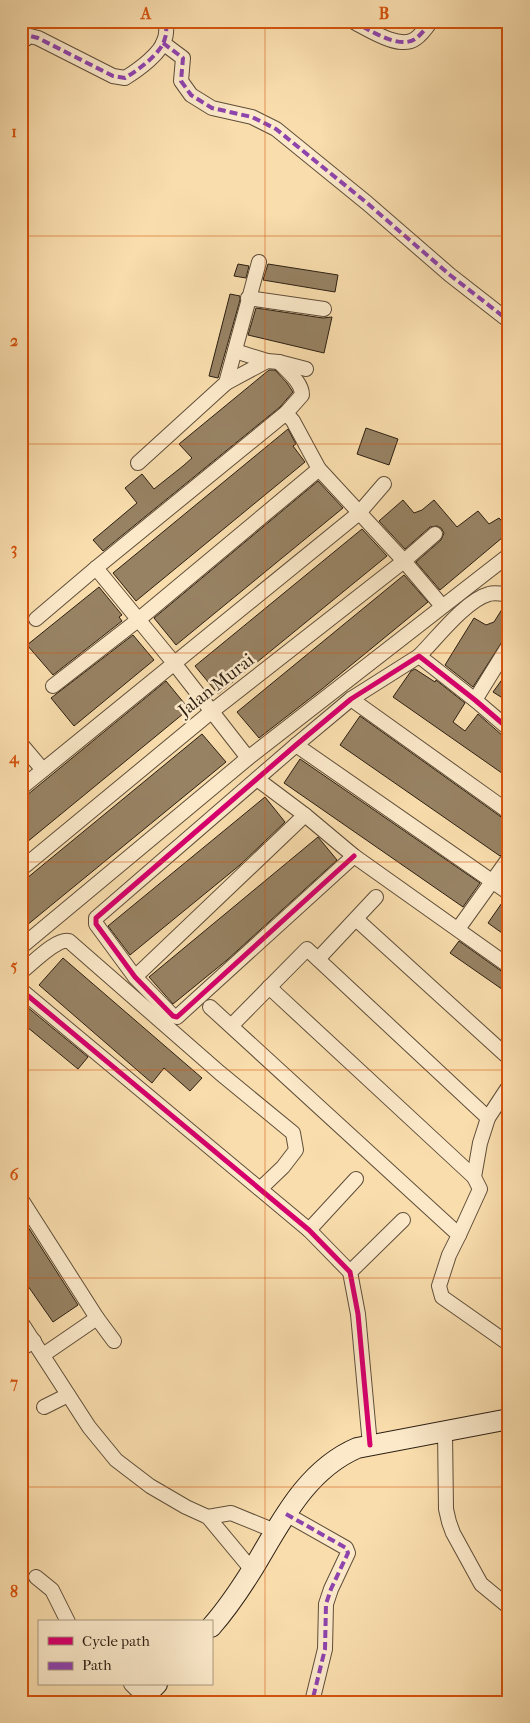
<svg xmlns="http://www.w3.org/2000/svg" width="530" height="1723" font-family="'IM FELL French Canon',serif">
	<rect width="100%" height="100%" fill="#f9ddad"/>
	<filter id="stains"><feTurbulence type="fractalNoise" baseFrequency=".004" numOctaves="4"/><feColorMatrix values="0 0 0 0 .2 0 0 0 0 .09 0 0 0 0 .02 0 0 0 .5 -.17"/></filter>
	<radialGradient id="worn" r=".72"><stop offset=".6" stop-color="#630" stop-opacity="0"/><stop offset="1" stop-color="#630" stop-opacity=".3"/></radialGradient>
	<g fill="#978263" stroke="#2c1f12">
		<polygon points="238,264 249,266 246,278 234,276"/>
		<polygon points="268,264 338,275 335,292 263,280"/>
		<polygon points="230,294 240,296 240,300 218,378 209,376"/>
		<polygon points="256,308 323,318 332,317 324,353 248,335"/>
		<polygon points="269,370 275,370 287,383 293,392 280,407 103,551 93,540 137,503 125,488 142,474 154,489 183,466 192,458 179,444"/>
		<polygon points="366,428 398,439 389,465 357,454"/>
		<polygon points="288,429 296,444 293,446 305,462 136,601 113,573"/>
		<polygon points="318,481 343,508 176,645 154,618"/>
		<polygon points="403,500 414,513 422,510 434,500 457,527 478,511 489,524 499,518 509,529 509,532 440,590 416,562 441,540 444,533 441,528 437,526 430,527 405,549 379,521"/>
		<polygon points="362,529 387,556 218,694 195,666"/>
		<polygon points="404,575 428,602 322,689 259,738 237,712"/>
		<polygon points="99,587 122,615 119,617 122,621 53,675 27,645"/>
		<polygon points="506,603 509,604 509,631 473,687 445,665 474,618 486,625 494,622"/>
		<polygon points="133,635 154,660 74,726 51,698"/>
		<polygon points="415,669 435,682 436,680 465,703 453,722 465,731 478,714 503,736 509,738 509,778 393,697 411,671"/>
		<polygon points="509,670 509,702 493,692"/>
		<polygon points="166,681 189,709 21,847 21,800"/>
		<polygon points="360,716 504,819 509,821 509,846 506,850 500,856 340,745"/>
		<polygon points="202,734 226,762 21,930 21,883"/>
		<polygon points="300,759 480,883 463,907 284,783"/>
		<polygon points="265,797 285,822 240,865 130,955 108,926"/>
		<polygon points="318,837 337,860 227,960 173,1004 149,977"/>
		<polygon points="504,900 509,902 509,938 488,923"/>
		<polygon points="459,941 504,973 509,975 509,994 450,953"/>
		<polygon points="63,958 202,1078 190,1091 164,1068 152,1083 39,985"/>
		<polygon points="21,1002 88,1057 78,1069 21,1022"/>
		<polygon points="21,1216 78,1305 53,1322 21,1276"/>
	</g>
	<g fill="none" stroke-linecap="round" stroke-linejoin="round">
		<defs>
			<g id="street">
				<path d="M352 21C368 29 399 50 415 39 421 35 427 27 431 21"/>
				<path d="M21 42 30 36 38 38 113 76 125 78C138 70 162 53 165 38 167 33 166 26 166 21"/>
				<polyline points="163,43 183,58 181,81 191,95 212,108 252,117 276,129 367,203 450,275 509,321"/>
				<polyline points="248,298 324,309"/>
				<polyline points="235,351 267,361 279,362 306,369"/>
				<polyline points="226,383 267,361"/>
				<polyline points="286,413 293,421 319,469 404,561 442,606"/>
				<polyline points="138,463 226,383 259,262"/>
				<polyline points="96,568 174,663 248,758"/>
				<path d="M36 619 96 568 286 413 302 395C302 382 287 371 279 362"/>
				<path d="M419 656C436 639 466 600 489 594 495 592 503 594 509 595"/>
				<polyline points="53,686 138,620 319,469"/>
				<polyline points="351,699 509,812"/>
				<polyline points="475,700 509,645"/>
				<polyline points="21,744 43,770"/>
				<polyline points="296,745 509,893"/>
				<polyline points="257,779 305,815 354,856 509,966"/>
				<polyline points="21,788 359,513 384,484"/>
				<polyline points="354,856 177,1017 173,1016 135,977 96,924 96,918 296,745 351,699 419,656 475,700 509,729"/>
				<polyline points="21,869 211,712 404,561 435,534"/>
				<polyline points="356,919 509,1058"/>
				<polyline points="458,929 509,858"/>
				<polyline points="21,947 248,758 509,555"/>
				<polyline points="318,959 376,897"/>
				<path d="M21 972C32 964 56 938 69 941L220 1073 293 1133 296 1150 283 1167 260 1189"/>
				<polyline points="135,977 305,815"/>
				<polyline points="269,987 474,1177"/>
				<polyline points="21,990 309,1230 350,1272 358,1314 370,1445"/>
				<polyline points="210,1007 459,1235 449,1255 439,1286 442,1297 509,1344"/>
				<polyline points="232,1025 307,949 488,1118"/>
				<polyline points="21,1199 97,1318 114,1341"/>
				<polyline points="309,1230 356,1179"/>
				<polyline points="459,1235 480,1189 474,1177 480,1143 488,1118 509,1086"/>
				<polyline points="350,1272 403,1220"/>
				<polyline points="21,1322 89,1427 116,1460 150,1486 186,1507 208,1517 252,1570"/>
				<polyline points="21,1349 34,1341"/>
				<polyline points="43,1355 97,1318"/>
				<polyline points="44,1407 68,1395"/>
				<polyline points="445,1432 446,1509 449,1522 453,1533 481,1584 509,1607"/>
				<polyline points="286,1514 346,1548 348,1553 331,1589 326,1604 325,1649 312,1702"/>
				<polyline points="208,1517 231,1513 275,1531"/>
				<polyline points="36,1577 52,1590 68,1622"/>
				<polyline points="131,1684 144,1697"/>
			</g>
			<g id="secondary">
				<path d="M211 1627C227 1609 241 1588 254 1567 281 1522 306 1470 357 1448L509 1419"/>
				<polyline points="139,1702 157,1684"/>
			</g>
		</defs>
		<use href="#street" stroke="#5f4e39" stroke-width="16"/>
		<use href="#secondary" stroke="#2c1f12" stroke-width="22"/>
		<use href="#street" stroke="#fbe9ca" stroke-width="14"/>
		<use href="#secondary" stroke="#fbe9ca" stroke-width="20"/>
		<g stroke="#8e44ad" stroke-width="4" stroke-dasharray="8 4" stroke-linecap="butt">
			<path d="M352 21C368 29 399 50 415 39 421 35 427 27 431 21"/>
			<path d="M21 42 30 36 38 38 113 76 125 78C138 70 162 53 165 38 167 33 166 26 166 21"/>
			<polyline points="163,43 183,58 181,81 191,95 212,108 252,117 276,129 367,203 450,275 509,321"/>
			<polyline points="286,1514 346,1548 348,1553 331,1589 326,1604 325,1649 312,1702"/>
		</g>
		<defs>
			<g id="cycleway">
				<polyline points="354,856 177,1017 173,1016 135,977 96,924 96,918 296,745 351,699 419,656 475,700 509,729"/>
				<polyline points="21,990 309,1230 350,1272 358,1314 370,1445"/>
			</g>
		</defs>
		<use href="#cycleway" stroke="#fbe9ca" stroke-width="8"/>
		<use href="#cycleway" stroke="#d6006c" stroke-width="5"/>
	</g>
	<path fill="none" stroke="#d5530d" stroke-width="1" stroke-opacity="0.55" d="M265 21V1702M21 236H509M21 444H509M21 653H509M21 862H509M21 1070H509M21 1278H509M21 1487H509"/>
	<g text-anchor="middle" stroke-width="5" stroke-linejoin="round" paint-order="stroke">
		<g font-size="18" fill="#2c1f12" stroke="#fbe9ca">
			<text transform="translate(216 685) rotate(-38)" y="6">Jalan Murai</text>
		</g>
	</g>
	<rect width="530" height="1723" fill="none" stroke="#f9ddad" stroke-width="55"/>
	<rect x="38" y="1620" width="175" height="65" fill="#fbe9ca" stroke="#a89880"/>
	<rect x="48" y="1637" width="25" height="8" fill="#d6006c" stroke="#a89880"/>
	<text x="82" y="1646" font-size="15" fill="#2c1f12">Cycle path</text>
	<rect x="48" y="1662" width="25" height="8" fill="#8e44ad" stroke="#a89880"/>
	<text x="82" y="1670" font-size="15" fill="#2c1f12">Path</text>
	<rect x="28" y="28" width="474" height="1668" fill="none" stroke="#d5530d" stroke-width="2"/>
	<g font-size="16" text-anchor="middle" font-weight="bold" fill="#d5530d">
		<text x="146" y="19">A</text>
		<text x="384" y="19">B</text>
		<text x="14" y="137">1</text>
		<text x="14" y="346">2</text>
		<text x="14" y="554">3</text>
		<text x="14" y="763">4</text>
		<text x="14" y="971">5</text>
		<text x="14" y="1180">6</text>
		<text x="14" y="1388">7</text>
		<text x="14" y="1597">8</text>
	</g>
	<rect width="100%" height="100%" filter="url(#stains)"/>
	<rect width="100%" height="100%" fill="url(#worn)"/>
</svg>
